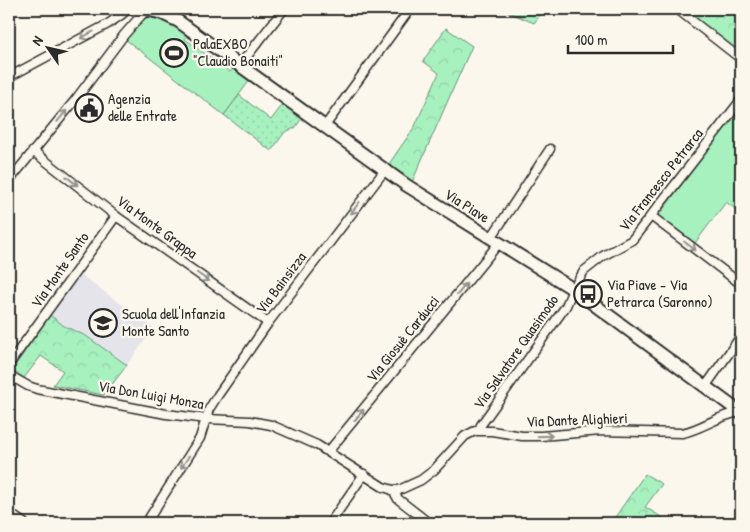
<svg xmlns="http://www.w3.org/2000/svg" width="750" height="532" font-family="'Patrick Hand',sans-serif">
	<defs>
		<pattern id="grass-dots" width="8" height="8" patternUnits="userSpaceOnUse" patternTransform="scale(1.25)"><rect width="8" height="8" fill="#a7f1bf"/><path d="M2 2h.1M6 6h.1" fill="none" stroke="#90cfa4" stroke-width="1.8" stroke-linecap="round"/></pattern>
		<pattern id="park-crowns" width="20" height="18" patternUnits="userSpaceOnUse" patternTransform="scale(1.25)"><rect width="20" height="18" fill="#a7f1bf"/><path d="M2 6a3 3 0 1 1 6 0M12 15a3 3 0 1 1 6 0" fill="none" stroke="#90cfa4"/></pattern>
	</defs>
	<rect width="100%" height="100%" fill="#fbf7ec"/>
	<filter id="ink" filterUnits="userSpaceOnUse"><feTurbulence type="fractalNoise" baseFrequency=".02" numOctaves="2"/><feDisplacementMap in="SourceGraphic" scale="10" xChannelSelector="R" yChannelSelector="G"/><feConvolveMatrix kernelMatrix="1 2 1 2 8 2 1 2 1" color-interpolation-filters="sRGB"/></filter>
	<g filter="url(#ink)">
		<polygon fill="#e5e4eb" points="80,274 154,328 127,365 86,336 64,326 50,315"/>
		<polygon fill="url(#grass-dots)" stroke="#698e75" points="239,95 271,120 283,104 302,118 295,128 285,132 271,151 224,115"/>
		<g fill="url(#park-crowns)" stroke="#698e75">
			<polygon points="501,9 545,9 534,23"/>
			<polygon points="684,9 741,9 741,53"/>
			<polygon points="446,28 472,46 412,182 389,164 415,126 439,73 423,61"/>
			<polygon points="50,315 64,326 86,336 127,365 104,395 53,385 63,371 41,356 24,378 14,376 12,370"/>
			<polygon points="645,474 662,484 645,507 671,523 611,523"/>
		</g>
		<g fill="#a7f1bf" stroke="#698e75">
			<path d="M158 15 188 34 185 39 230 72 234 68 250 80 224 115 125 39C136 26 140 16 158 15Z"/>
			<polygon points="741,106 741,207 738,211 726,202 695,243 658,216"/>
		</g>
		<g fill="none" stroke-linecap="round" stroke-linejoin="round">
			<defs>
				<g id="street">
					<polyline points="677,9 741,59"/>
					<polyline points="240,65 284,9"/>
					<polyline points="9,77 108,24 121,15 128,9"/>
					<polyline points="325,126 410,9"/>
					<polyline points="33,151 116,216 268,323"/>
					<polyline points="9,181 76,99 124,35 145,11"/>
					<polyline points="651,216 741,284"/>
					<polyline points="491,238 550,149"/>
					<polyline points="9,364 116,216"/>
					<path d="M9 375 28 386 37 389 166 414 207 419 250 421 271 425 317 445 383 487 393 490H399L421 480 434 470 465 436 475 431H492L522 436H541L601 431 682 433C702 429 717 416 739 412"/>
					<polyline points="705,387 741,336"/>
					<polyline points="479,430 481,425 566,306 573,289 584,271 603,256 632,240 741,100"/>
					<polyline points="328,452 499,243"/>
					<polyline points="393,490 398,499 429,523"/>
					<polyline points="9,513 24,523"/>
					<polyline points="146,523 200,438 209,409 218,395 268,323 385,170"/>
					<polyline points="330,523 364,474"/>
				</g>
				<g id="secondary">
					<path d="M134 9C139 13 144 12 150 9"/>
					<polyline points="148,10 161,13 178,21 406,185 573,289 741,413"/>
				</g>
			</defs>
			<use href="#street" stroke="#2b2b2b" stroke-width="11"/>
			<use href="#secondary" stroke="#2b2b2b" stroke-width="15"/>
			<use href="#street" stroke="#fbf7ec" stroke-width="8"/>
			<use href="#secondary" stroke="#fbf7ec" stroke-width="11"/>
		</g>
		<defs><path id="oneway-shaft" d="M-6 0H5M1.5-3L5.5 0L1.5 3" fill="none" stroke-width="1.6" stroke-linecap="round" stroke-linejoin="round" transform="scale(1.25)"/></defs>
		<g stroke="#93918c">
			<use href="#oneway-shaft" transform="translate(87 35) rotate(152)"/>
			<use href="#oneway-shaft" transform="translate(62 116) rotate(-51)"/>
			<use href="#oneway-shaft" transform="translate(72 181) rotate(38)"/>
			<use href="#oneway-shaft" transform="translate(355 208) rotate(127)"/>
			<use href="#oneway-shaft" transform="translate(690 246) rotate(37)"/>
			<use href="#oneway-shaft" transform="translate(203 277) rotate(35)"/>
			<use href="#oneway-shaft" transform="translate(462 289) rotate(-51)"/>
			<use href="#oneway-shaft" transform="translate(359 415) rotate(-51)"/>
			<use href="#oneway-shaft" transform="translate(545 436) rotate(-2)"/>
			<use href="#oneway-shaft" transform="translate(185 462) rotate(123)"/>
		</g>
	</g>
	<defs>
		<symbol id="stadium-ring" viewBox="-11 -11 22 22"><circle r="9.5" fill="#fbf7ec" stroke="#2b2b2b" stroke-width="1.5"/><path d="M0-5a6.5 5 0 1 0 0 10a6.5 5 0 1 0 0-10ZM-3.5-1.8h7v3.6h-7Z" fill="#2b2b2b"/></symbol>
		<symbol id="civic-ring" viewBox="-11 -11 22 22"><circle r="9.5" fill="#fbf7ec" stroke="#2b2b2b" stroke-width="1.5"/><path d="M-.6-6.5H3V-4.5H.6V-3L4-1V1h2V6H-6V1h2V-1L-.6-3ZM-1.2 2.5V6h2.4V2.5Z" fill="#2b2b2b"/></symbol>
		<symbol id="bus-ring" viewBox="-11 -11 22 22"><circle r="9.5" fill="#fbf7ec" stroke="#2b2b2b" stroke-width="1.5"/><path d="M-5-6H5V4H4V6H2V4H-2V6H-4V4H-5ZM-3.5-4V0h7V-4ZM-3.5 1.2v1.5H-2V1.2ZM2 1.2v1.5H3.5V1.2Z" fill="#2b2b2b"/></symbol>
		<symbol id="school-ring" viewBox="-11 -11 22 22"><circle r="9.5" fill="#fbf7ec" stroke="#2b2b2b" stroke-width="1.5"/><path d="M0-5L7-2L0 1L-7-2ZM-4 1L0 2.5L4 1V4Q0 6-4 4Z" fill="#2b2b2b"/></symbol>
	</defs>
	<g fill-rule="evenodd">
		<use href="#stadium-ring" x="158" y="37" width="32" height="32"/>
		<use href="#civic-ring" x="73" y="92" width="32" height="32"/>
		<use href="#bus-ring" x="572" y="278" width="32" height="32"/>
		<use href="#school-ring" x="87" y="307" width="32" height="32"/>
	</g>
	<g text-anchor="middle" stroke-width="4.5" stroke-linejoin="round" paint-order="stroke">
		<g font-size="15" fill="#2b2b2b" stroke="#fbf7ec" text-anchor="start">
			<text x="193" y="49">PalaEXBO<tspan x="193" dy="17">"Claudio Bonaiti"</tspan></text>
			<text x="108" y="104">Agenzia<tspan x="108" dy="17">delle Entrate</tspan></text>
			<text x="607" y="290">Via Piave - Via<tspan x="607" dy="17">Petrarca (Saronno)</tspan></text>
			<text x="122" y="319">Scuola dell'Infanzia<tspan x="122" dy="17">Monte Santo</tspan></text>
		</g>
		<g font-size="15" fill="#2b2b2b" stroke="#fbf7ec">
			<text transform="translate(661 180) rotate(-52)" y="5">Via Francesco Petrarca</text>
			<text transform="translate(467 206) rotate(32)" y="5">Via Piave</text>
			<text transform="translate(157 227) rotate(36)" y="5">Via Monte Grappa</text>
			<text transform="translate(60 270) rotate(-55)" y="5">Via Monte Santo</text>
			<text transform="translate(281 283) rotate(-53)" y="5">Via Bainsizza</text>
			<text transform="translate(403 339) rotate(-51)" y="5">Via Giosuè Carducci</text>
			<text transform="translate(516 352) rotate(-55)" y="5">Via Salvatore Quasimodo</text>
			<text transform="translate(151 395) rotate(10)" y="5">Via Don Luigi Monza</text>
			<text transform="translate(577 420) rotate(-2)" y="5">Via Dante Alighieri</text>
		</g>
	</g>
	<rect width="750" height="532" fill="none" stroke="#fbf7ec" stroke-width="30"/>
	<rect x="15" y="15" width="720" height="502" fill="none" stroke="#2b2b2b" stroke-width="2" filter="url(#ink)"/>
	<g transform="translate(48 48) rotate(304)" stroke="#fbf7ec" stroke-width="4" paint-order="stroke">
	<path d="M0-4L9 19L0 12L-9 19Z" fill="#2b2b2b"/>
	<text y="-8" font-size="14" font-weight="bold" text-anchor="middle" fill="#2b2b2b">N</text>
	</g>
	<path d="M568 45v8h105v-8" fill="none" stroke="#2b2b2b" stroke-width="2.5"/>
	<text x="575" y="45" font-size="15" fill="#2b2b2b" stroke="#fbf7ec" stroke-width="4" paint-order="stroke">100 m</text>
</svg>
